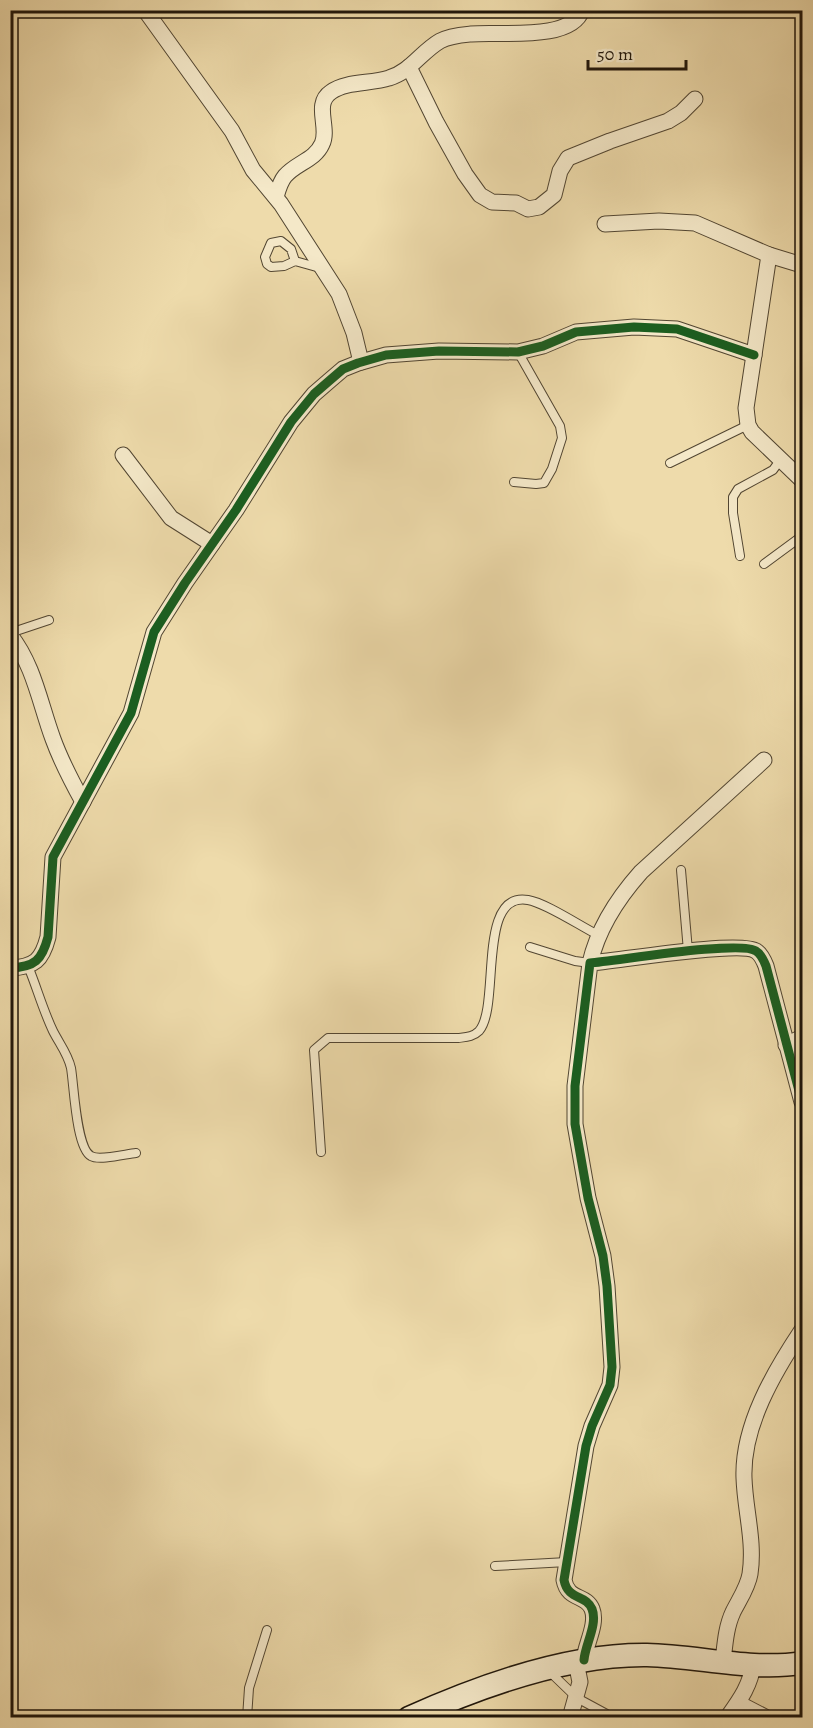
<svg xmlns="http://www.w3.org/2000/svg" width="813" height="1728" font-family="Alegreya,serif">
	<rect width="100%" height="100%" fill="#eedbab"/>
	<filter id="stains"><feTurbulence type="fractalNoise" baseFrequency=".00333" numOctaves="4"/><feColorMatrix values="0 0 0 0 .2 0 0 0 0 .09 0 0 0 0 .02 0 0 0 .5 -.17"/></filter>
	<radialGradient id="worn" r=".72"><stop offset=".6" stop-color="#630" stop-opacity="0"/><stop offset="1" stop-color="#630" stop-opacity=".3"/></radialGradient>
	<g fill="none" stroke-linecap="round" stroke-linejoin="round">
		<defs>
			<g id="lane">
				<polyline points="295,261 291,249 281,241 271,243 265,257 267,264 271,267 284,266 295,261 320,268"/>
				<polyline points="670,463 748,425"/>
				<polyline points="514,482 536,484 544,483 552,469 562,438 560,426 518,352"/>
				<polyline points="740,556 733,513 733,497 738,489 773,470 781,459"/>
				<polyline points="764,564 802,536"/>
				<polyline points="10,633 49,620"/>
				<polyline points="681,870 688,951"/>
				<polyline points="530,947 575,961 590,963"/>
				<path d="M28 966C37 988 43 1010 53 1031 59 1043 68 1054 71 1068 74 1085 76 1148 91 1156 99 1161 126 1154 136 1153"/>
				<path d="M321 1152 314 1050 328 1038H458C466 1037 473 1037 479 1031 501 1006 476 891 528 900 546 903 580 926 598 935"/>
				<polyline points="495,1566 567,1562"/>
				<polyline points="550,1672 577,1698 614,1718"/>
				<polyline points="247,1718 249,1688 267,1630"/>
			</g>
			<g id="street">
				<polyline points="145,10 232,131 253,170 281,204 339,294 354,333 361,362"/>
				<polyline points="409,67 436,122 465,174 480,195 492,202 516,203 528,209 539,207 554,195 560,171 568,158 610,141 668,121 681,113 695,99"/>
				<path d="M276 197C278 190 280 182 285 176 296 163 315 160 322 144 330 128 313 104 331 92 346 81 371 84 389 78 410 72 421 52 440 41 449 36 461 35 471 34 498 31 571 42 582 10"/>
				<polyline points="605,224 659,221 695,223 769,255 802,265"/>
				<polyline points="769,255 746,408 748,425 752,432 802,480"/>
				<polyline points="123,455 171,518 212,544"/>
				<path d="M10 635C34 665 40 704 53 739 61 761 72 782 83 802"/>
				<path d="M590 963C598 928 617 899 641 872L764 760"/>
				<path d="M10 968C35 967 42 960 48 937L53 857 131 713 154 632 185 583 236 510 291 422 314 394 329 381 343 369 358 363 386 355 439 351 518 352 543 346 576 332 634 327 677 329 754 355"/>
				<polyline points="786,1045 802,1037"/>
				<path d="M584 1660C585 1645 598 1624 592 1609 586 1594 568 1601 564 1580L586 1446 592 1426 610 1385 612 1367 607 1286 603 1256 588 1198 575 1124V1086L590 963C617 961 740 940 756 951 761 954 764 961 766 966L802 1102"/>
				<path d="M723 1661C725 1644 726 1627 733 1612 739 1600 748 1587 750 1574 755 1542 745 1510 744 1478 742 1426 774 1372 802 1330"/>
				<polyline points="738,1703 767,1718"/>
				<polyline points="570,1718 580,1682 576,1662"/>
				<path d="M727 1718C739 1701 751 1685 753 1664"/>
			</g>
			<path id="secondary" d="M409 1718C480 1686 569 1654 647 1655 698 1656 751 1671 802 1663"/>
		</defs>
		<use href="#lane" stroke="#524632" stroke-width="10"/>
		<use href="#street" stroke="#524632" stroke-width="17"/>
		<use href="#secondary" stroke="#1e150a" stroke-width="25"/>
		<use href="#lane" stroke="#f4e8c8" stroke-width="8"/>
		<use href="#street" stroke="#f4e8c8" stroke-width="15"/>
		<use href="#secondary" stroke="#f4e8c8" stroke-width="22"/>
		<defs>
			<g id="cycleway">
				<path d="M10 968C35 967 42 960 48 937L53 857 131 713 154 632 185 583 236 510 291 422 314 394 329 381 343 369 358 363 386 355 439 351 518 352 543 346 576 332 634 327 677 329 754 355"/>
				<path d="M584 1660C585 1645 598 1624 592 1609 586 1594 568 1601 564 1580L586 1446 592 1426 610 1385 612 1367 607 1286 603 1256 588 1198 575 1124V1086L590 963C617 961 740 940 756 951 761 954 764 961 766 966L802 1102"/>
			</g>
		</defs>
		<use href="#cycleway" stroke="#f4e8c8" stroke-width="13"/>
		<use href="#cycleway" stroke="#1b5e20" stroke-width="9"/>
	</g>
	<rect width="813" height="1728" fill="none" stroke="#eedbab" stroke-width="36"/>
	<rect x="12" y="12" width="789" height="1704" fill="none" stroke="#1e150a" stroke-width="3"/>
	<rect x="18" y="18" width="777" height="1692" fill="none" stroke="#1e150a" stroke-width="1.5"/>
	<path d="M588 60v9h98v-9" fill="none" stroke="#1e150a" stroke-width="3"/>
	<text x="597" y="60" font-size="18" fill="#1e150a" stroke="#f4e8c8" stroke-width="4.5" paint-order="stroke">50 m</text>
	<rect width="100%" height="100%" filter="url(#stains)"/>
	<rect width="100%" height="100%" fill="url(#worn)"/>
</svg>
